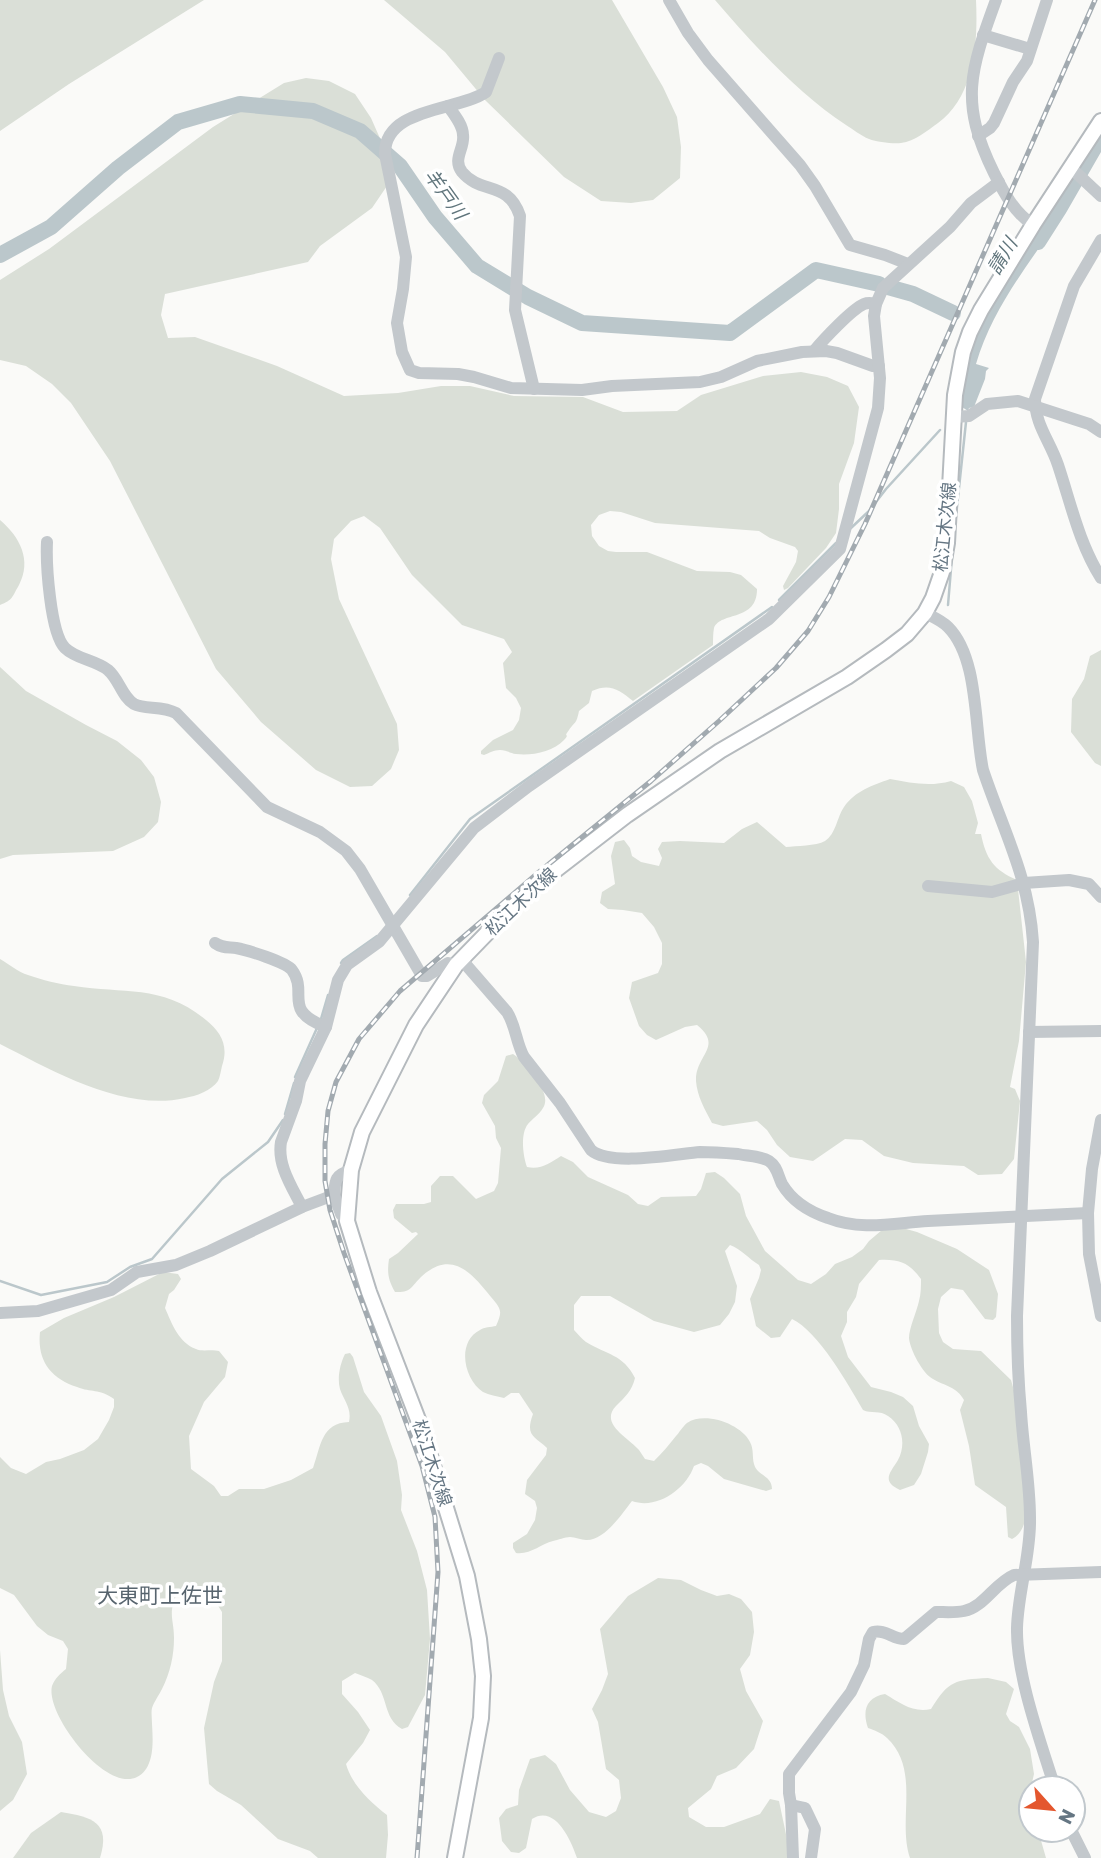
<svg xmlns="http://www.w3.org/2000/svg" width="1101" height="1858" font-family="Rubik,'Noto Sans JP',sans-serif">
	<rect width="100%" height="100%" fill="#fafaf8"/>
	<g fill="#dadfd7">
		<polygon points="0,0 204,0 69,84 0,131"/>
		<polygon points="384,0 612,0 663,87 677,117 681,147 680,178 653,200 631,203 601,201 564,177 485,100 445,52"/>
		<path d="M715 0H976C978 42 975 96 938 123 927 131 915 141 901 143 893 144 877 142 869 139 861 136 853 129 846 125 798 94 752 43 715 0Z"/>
		<path d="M306 78 329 81 355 94 371 118 386 152 389 183 372 208 320 246 308 262 165 294 161 315 168 338 195 337 277 366 344 396 398 393 441 386H470L514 396 583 397 623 412 677 411 701 395 763 376 801 372 827 377 848 386 859 407 854 443 839 484V509L836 533 826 548 788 588 784 590 783 586 796 562 798 551 795 547 770 538 759 531 655 523 621 512 610 511 599 515 591 525 592 536 599 546 608 551 616 552H647L697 571 730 572 741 575 757 589C757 622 721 611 714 628 713 633 713 640 713 645L633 701C619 690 610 683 592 691L589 703 579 711C576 725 576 720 569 730 562 739 571 732 564 740 553 752 531 756 516 754 510 753 506 750 500 750 494 750 489 753 484 755L481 754V751L493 740 513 730 519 720 521 708 516 698 506 688 503 663 512 652 504 639 462 625 412 575 380 528 364 516 351 521 334 539 331 559 339 599 397 724 399 750 391 769 372 786 350 787 316 770 261 722 216 669 110 461 71 403 52 384 26 366 0 360V280L49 249 213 127 284 83Z"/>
		<path d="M0 520C20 537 32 560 19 585 12 597 13 600 0 605Z"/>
		<polygon points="1101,650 1101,766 1095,763 1071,732 1072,699 1084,679 1090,656"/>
		<polygon points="0,667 26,691 86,725 117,741 141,760 154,777 161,802 158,822 144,837 113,851 13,855 0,859"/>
		<path d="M890 779C911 783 930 787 951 781L964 787 972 801 978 823 975 834H981C986 859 994 870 1017 880L1026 962 1019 1041 1010 1087 1015 1089 1020 1101 1014 1159 1002 1174 978 1175 964 1166 913 1163 884 1156 862 1140 845 1139 813 1161 790 1157 777 1145 767 1130 757 1121 723 1126 712 1123C705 1110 697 1096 696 1081 695 1055 724 1047 697 1025L685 1027 656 1040 647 1035 639 1026 629 998 632 982 658 973 662 964V943L654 927 642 913 623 910 608 909 600 903 602 892 615 884 611 856 615 842 624 840 630 848 632 856 641 862 659 866 662 858 658 849 662 842 680 841 724 843 742 829 757 822 786 847C796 846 816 846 825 841 836 834 837 817 844 807 855 791 873 785 890 779Z"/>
		<path d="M0 959C9 964 18 972 28 975 42 980 59 984 74 986 124 994 163 984 206 1020 221 1032 229 1046 222 1066 221 1070 220 1077 218 1081 211 1091 196 1096 185 1098 124 1112 53 1071 0 1044Z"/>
		<path d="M513 1054C521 1059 526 1067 532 1074 539 1083 550 1097 543 1108 539 1115 532 1119 528 1124 520 1134 523 1156 527 1167 541 1170 550 1163 561 1156L573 1162 588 1177 628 1195 638 1204 648 1206 661 1197 696 1196 701 1189 706 1173 715 1172 724 1178 740 1194 746 1216 765 1251 798 1280 811 1284 826 1274 835 1264 852 1257 863 1249 869 1241 882 1230 899 1227 917 1232 957 1249 989 1270 998 1294 996 1317 993 1320 985 1319 963 1290 951 1288 941 1297 938 1309 939 1333 943 1342 953 1349 981 1351 1011 1380 1017 1401 1027 1515C1024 1524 1022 1534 1012 1539L1008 1537 1006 1507 975 1485 969 1446 960 1410 964 1400C957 1387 945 1386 933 1379 923 1374 910 1350 909 1338 909 1328 917 1311 919 1301 921 1294 921 1286 921 1279 909 1263 900 1259 879 1260L859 1284 856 1297 847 1312V1322L841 1336 848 1357 871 1387 891 1392 903 1397 913 1406 919 1426 929 1444 928 1452 921 1474 914 1485 900 1490C881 1481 890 1473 898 1460 906 1445 903 1426 888 1416 880 1410 871 1414 863 1410 848 1384 818 1331 792 1319L780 1337 771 1338 756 1326 750 1299 759 1278 761 1270 759 1265C749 1259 741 1249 730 1245L725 1251 737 1286 735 1302 729 1314 720 1325 694 1332 654 1321 610 1296H581L574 1305V1330C578 1334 582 1339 586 1342 607 1355 623 1354 635 1378 632 1391 625 1397 616 1406 599 1424 629 1438 639 1450 641 1453 643 1456 645 1459L654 1461C662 1453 669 1445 676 1436 679 1433 683 1426 687 1423 705 1411 741 1424 750 1442 754 1449 752 1457 754 1464 757 1476 772 1475 772 1489L766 1491 724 1479 708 1466 701 1463 694 1466C686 1489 657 1510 632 1501 622 1514 604 1541 586 1540 581 1540 575 1537 570 1537 565 1537 558 1540 553 1541 541 1544 530 1555 516 1553L513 1548V1543L527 1534 535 1520 537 1508 535 1501 525 1494 527 1480 546 1455 547 1448C534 1436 525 1436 533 1414L519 1393H511L504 1398C497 1396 489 1395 483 1392 464 1380 456 1342 480 1330 484 1327 491 1327 496 1326 503 1311 501 1309 491 1297 471 1272 451 1249 421 1277 411 1287 411 1293 395 1292 388 1280 387 1272 389 1259L398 1253 418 1234 416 1232 412 1233 394 1218 393 1210 396 1204H424L431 1202V1186L440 1176H453L476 1199 494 1191 498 1183 501 1148 496 1138 495 1126 482 1103 484 1095 498 1081 506 1056Z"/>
		<path d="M163 1272 178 1274 181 1279 174 1290 169 1294 165 1308C172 1324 179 1343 196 1349 202 1352 212 1349 219 1351L228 1362 225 1377 204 1402 189 1436 191 1469 214 1486 221 1496H228L239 1489H264L291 1480 313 1468C321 1446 321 1423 349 1422 352 1408 344 1401 340 1389 337 1378 340 1364 345 1354L350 1353 353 1357 364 1392 381 1416 397 1461 402 1495 401 1510 417 1551 427 1590 430 1639 425 1695 408 1727 402 1729C382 1718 389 1693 372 1680 367 1677 360 1675 355 1673L342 1681V1694L358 1712 370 1730 363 1743 346 1764C352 1785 370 1802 387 1815L388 1835 386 1858H318L310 1851 278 1839 241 1805 217 1791 209 1784 204 1728 214 1682 222 1661V1612L215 1601 204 1594 190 1592 176 1596C168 1614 174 1620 174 1638 174 1656 170 1673 162 1689 159 1695 154 1702 152 1708 151 1712 152 1719 152 1724 153 1741 155 1768 137 1777 106 1793 45 1714 52 1686 55 1678 60 1674 66 1669L68 1649 63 1641 48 1635 37 1626 14 1595 0 1588V1457L11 1468 26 1474 46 1462 60 1459 84 1450 98 1439 109 1420 114 1407V1399C98 1388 92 1393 77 1387 50 1378 37 1360 40 1332L64 1318 114 1297Z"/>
		<path d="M658 1578 681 1580 701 1590 717 1596 729 1594 741 1599 752 1612 754 1632 750 1655 740 1669 746 1691 763 1721 754 1749 736 1768 717 1776 711 1789 688 1808 689 1817 706 1827H724L760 1814 770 1799 779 1801 791 1858H577C571 1840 555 1804 532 1819L526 1848 519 1853 511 1852 502 1841 499 1818 506 1809 518 1805 519 1790 530 1759 545 1755 556 1764 570 1790 589 1812 606 1817 616 1811 621 1798 619 1780 606 1769 598 1722 592 1709 602 1690 608 1674 600 1629 628 1596Z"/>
		<polygon points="0,1650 3,1690 9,1716 22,1742 27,1774 13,1800 0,1811"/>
		<path d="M988 1678 1006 1682 1014 1689 1006 1714 1010 1721 1019 1727 1030 1749 1034 1774 1028 1800 1031 1810V1830H1038L1046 1858H910C897 1820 921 1770 887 1738 882 1733 874 1730 868 1728 862 1711 866 1697 885 1694 900 1703 913 1713 931 1709 949 1680 955 1680 988 1678Z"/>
		<path d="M61 1812C92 1817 111 1822 100 1858H13L31 1833Z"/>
	</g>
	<path fill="#bbc7cb" d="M1045 223 1053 228C1023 271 991 313 976 364L989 368 986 371 985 379 974 407 969 408 968 411 962 407C964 381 967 356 977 333 992 296 1023 256 1045 223Z"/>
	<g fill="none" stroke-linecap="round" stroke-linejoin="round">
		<g stroke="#bbc7cb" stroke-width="2.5">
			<polyline points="851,528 869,511 886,489 940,430"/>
			<polyline points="954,535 966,422"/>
			<polyline points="779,600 836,543"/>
			<polyline points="948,605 953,545"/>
			<polyline points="410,895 470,819 772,607"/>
			<polyline points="341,963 343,960 377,936"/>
			<polyline points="321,1019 328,995"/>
			<polyline points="295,1077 317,1028"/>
			<polyline points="285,1114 294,1083"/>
			<polyline points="0,1281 41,1295 107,1282 130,1267 152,1259 222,1179 268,1142 283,1120"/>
		</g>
		<g stroke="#bbc7cb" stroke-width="16">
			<polyline points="1038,242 1059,209 1101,136"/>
			<polyline points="0,255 51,227 118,168 178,122 240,104 313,111 360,131 400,166 435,217 477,266 528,297 582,323 730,333 816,270 879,284"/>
			<polyline points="888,287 913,294 953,313"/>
		</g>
		<defs>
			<polyline id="major" points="455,1858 481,1718 483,1676 479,1639 467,1576 422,1430 369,1292 347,1221 351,1170 362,1132 416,1025 456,965 526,893 627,815 720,751 847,677 886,650 907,634 925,613 933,598 942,572 947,543 955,395 963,352 970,332 981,310 1033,225 1101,121"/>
		</defs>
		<use href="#major" stroke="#b5babe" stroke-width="18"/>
		<g stroke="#c3c8cc" stroke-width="12">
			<polyline points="669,0 688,33 708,60 800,165 815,186 850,245 885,255 908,264"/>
			<path d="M996 0C970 71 959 102 994 173 1004 193 1014 212 1033 225"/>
			<polyline points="983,35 1030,49"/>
			<path d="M499 58 486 92C459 111 384 107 385 154L406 257 403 289 397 323 402 352 410 370 419 373 458 374 474 377 511 388 582 390 612 386 700 382 721 377 757 361 802 352 826 351 837 353 873 366H879"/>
			<path d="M448 106C454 114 463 125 463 135 465 148 452 159 462 172 481 195 508 180 520 216L515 310 534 389"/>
			<polyline points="978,136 990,128 994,123 1013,82 1027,61 1047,0"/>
			<polyline points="1071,168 1101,196"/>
			<path d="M1101 240 1074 286 1035 399C1035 425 1050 441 1058 465 1071 504 1079 543 1101 578"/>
			<path d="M814 351C823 340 852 309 864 304 869 302 871 303 876 304"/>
			<polyline points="954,417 969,416 987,404 1018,401 1089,424 1101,432"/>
			<path d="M47 542C46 563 50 633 65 648 76 659 95 660 108 670 119 679 122 697 134 704 145 710 162 705 176 713L267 807 320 832 346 851 360 869 422 976H427L448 963 456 965"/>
			<path d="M925 613C933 617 941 620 948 627 979 658 974 727 983 770 1003 830 1029 877 1033 942L1017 1316C1017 1348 1018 1380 1021 1412 1023 1447 1030 1482 1030 1518 1031 1555 1018 1591 1017 1628 1016 1675 1041 1743 1055 1788"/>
			<polyline points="928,886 992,892 1024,883 1069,880 1089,884 1101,897"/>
			<path d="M215 943C222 948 227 947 236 948 247 950 286 962 292 970 309 993 281 1010 326 1027"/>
			<path d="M461 959 507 1012C516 1026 516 1043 524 1057L560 1103 591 1150C610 1167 676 1154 700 1152 712 1152 726 1153 738 1154 747 1156 761 1156 769 1161 777 1166 778 1176 782 1184 792 1201 810 1212 828 1218 861 1231 894 1223 928 1221 981 1218 1035 1216 1088 1213"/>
			<polyline points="1029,1032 1101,1031"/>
			<polyline points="1101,1120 1092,1169 1088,1213 1089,1254 1101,1316"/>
			<path d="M334 1195C335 1180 335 1175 351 1170"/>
			<path d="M302 1207C292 1187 277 1165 281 1142L296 1101 300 1081 326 1027 338 980 347 965 379 942 474 828 529 786 769 619 840 549 878 408 880 378 874 316 876 304 883 288 950 227 971 203 999 182"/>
			<polyline points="0,1313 38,1311 111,1290 137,1272 176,1265 210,1251 302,1207 334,1195 341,1214 347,1221"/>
			<polyline points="791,1805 805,1808 815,1829 811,1858"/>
			<polyline points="1071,1830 1085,1858"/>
			<path d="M793 1858 791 1805 789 1793V1774L851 1692 864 1665 869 1639 873 1632C885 1629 893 1639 904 1639L936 1612C945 1612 955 1613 964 1611 984 1607 995 1583 1014 1575L1101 1572"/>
		</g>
		<use href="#major" stroke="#fff" stroke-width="14"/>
		<defs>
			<polyline id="rail" points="417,1858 438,1572 435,1517 422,1466 344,1253 330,1210 325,1181 325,1144 328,1111 336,1082 359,1039 400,991 539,872 651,781 719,721 776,668 808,631 829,597 865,524 1095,0"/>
		</defs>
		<use href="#rail" stroke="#a2aab0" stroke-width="5"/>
		<use href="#rail" stroke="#fff" stroke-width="2.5" stroke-dasharray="8" stroke-linecap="butt"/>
	</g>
	<g text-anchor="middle" stroke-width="7" stroke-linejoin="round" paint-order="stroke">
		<g font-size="18" fill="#657683" stroke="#fff">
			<text transform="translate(945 527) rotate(-84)" y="6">松江木次線</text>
			<text transform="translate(521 902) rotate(-43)" y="6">松江木次線</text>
			<text transform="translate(432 1463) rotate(72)" y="6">松江木次線</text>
		</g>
		<g font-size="19" font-style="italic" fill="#60757c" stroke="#fff">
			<text transform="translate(446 194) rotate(54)" y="7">羊戸川</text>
			<text transform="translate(1002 256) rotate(-59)" y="7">請川</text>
		</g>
		<g font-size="21" fill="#57646e" stroke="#fff">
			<text x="160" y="1603">大東町上佐世</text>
		</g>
	</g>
	<g transform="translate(1052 1809) rotate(117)"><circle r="33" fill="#ffffff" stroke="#c1c8cd" stroke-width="2"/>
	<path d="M0-5L12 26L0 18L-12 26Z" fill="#e4572e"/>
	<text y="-10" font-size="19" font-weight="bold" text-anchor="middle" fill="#657683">N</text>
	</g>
</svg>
